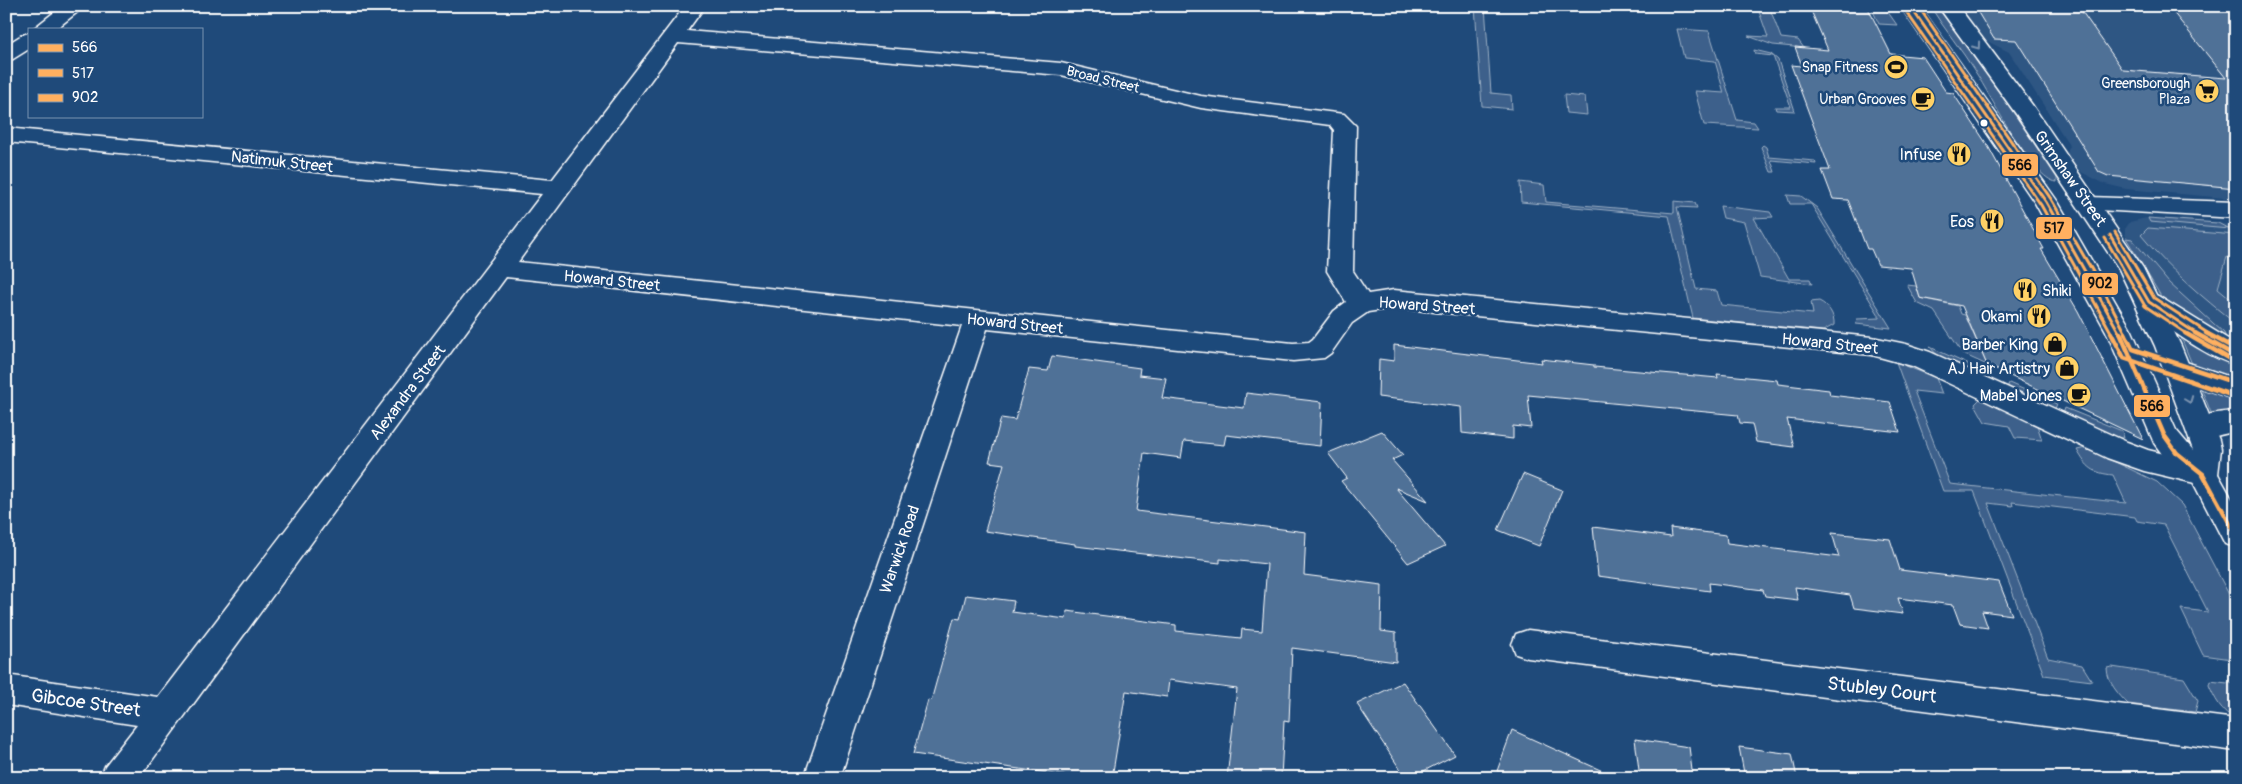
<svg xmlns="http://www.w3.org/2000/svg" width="2242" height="784" font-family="Pangolin,sans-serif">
	<rect width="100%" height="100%" fill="#1f4a7a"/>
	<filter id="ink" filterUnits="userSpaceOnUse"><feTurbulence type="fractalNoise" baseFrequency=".02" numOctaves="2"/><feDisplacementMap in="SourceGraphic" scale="10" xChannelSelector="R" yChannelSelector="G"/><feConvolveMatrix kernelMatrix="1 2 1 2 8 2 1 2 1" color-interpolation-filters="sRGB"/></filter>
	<g filter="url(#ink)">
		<g fill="#2e5683">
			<polygon points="1961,6 2236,6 2236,199 2126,189 2105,184 2081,172 2067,154 2069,147 2068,143 2009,52 1983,39"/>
			<polygon points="2146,218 2236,225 2236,347 2162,298 2125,234 2125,229 2130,222"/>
			<polygon points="2236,432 2236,474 2226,445 2226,439"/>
		</g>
		<g fill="#3c618b" stroke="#9eb0c5">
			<polygon points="1475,6 1485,6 1491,93 1511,95 1512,109 1482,106"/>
			<polygon points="1757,6 1769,6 1781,38 1798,40 1804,48 1773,45 1748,36 1768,37"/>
			<path d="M1930 6H1937L2009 106 2057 178V182C2032 180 1990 94 1976 73 1962 50 1944 29 1930 6Z"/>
			<polygon points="1871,7 1885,8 1897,25 1879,24"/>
			<polygon points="1677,29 1709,31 1737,120 1754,122 1758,128 1704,125 1695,91 1724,93 1715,61 1684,58"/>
			<polygon points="1754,50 1771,54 1778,60 1795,111 1776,110 1775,107 1791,107 1773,56 1755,54"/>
			<polygon points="1564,95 1585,97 1587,115 1566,113"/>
			<polygon points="1763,145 1766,147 1769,157 1815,161 1816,164 1771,160 1775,172 1771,172 1761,147"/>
			<path d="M1520 182 1544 185 1546 202 1674 213V201L1695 203 1697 208 1677 207 1696 289 1717 291 1721 305 1813 314 1811 302 1819 301C1828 305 1835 315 1834 325L1823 331 1693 318 1669 216 1521 202Z"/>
			<polygon points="1787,195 1801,196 1817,208 1891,328 1856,324 1857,319 1879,318 1879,315 1811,204 1790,204"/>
			<polygon points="1720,206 1770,212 1773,217 1754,218 1789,279 1810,279 1812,284 1760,277 1744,222 1723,218"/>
			<polygon points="2148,218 2218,223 2229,229 2150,222"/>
			<path d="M2148 228 2236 235V258L2227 257 2218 288 2236 303V324C2202 297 2168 268 2141 235Z"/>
			<polygon points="2126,238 2132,239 2169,283 2224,333 2227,340 2170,307 2162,298"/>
			<polygon points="1907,285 1916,286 1920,298 1958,306 1961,314 1965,315 1987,365 1963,354 1934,311 1917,303"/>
			<polygon points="2177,328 2236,366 2236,383 2192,364"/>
			<path d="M1930 347 1991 375 1987 379C1968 370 1942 364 1930 347Z"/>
			<path d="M1896 362 1936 378 1942 394 1914 391 1950 484 2126 503 2113 475C2093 473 2087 468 2077 450L2086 448 2157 482 2182 505 2236 608V666L2232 659 2203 655 2181 609 2208 612 2164 525 2137 521 2135 517 2012 502 2013 506 1988 503 2048 658 2082 665 2092 681 2044 675 1974 491H1943Z"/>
			<polygon points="2009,383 2057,404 2054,411 2007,388"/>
			<polygon points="2199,383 2236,398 2236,412 2212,415"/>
			<polygon points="1980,399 2037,425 2042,440 2015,438 2009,426 1985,422 1975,404"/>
			<polygon points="2065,408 2122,431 2124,438 2117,438 2063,414"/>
			<path d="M2112 667 2184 678 2198 701 2195 712 2128 704C2119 695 2107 682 2107 668Z"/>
			<path d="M2210 681 2236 684V718C2222 714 2214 697 2209 685Z"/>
		</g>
		<g fill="#507197" stroke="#fff">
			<polygon points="1809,6 1867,6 1891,54 1923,57 1946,92 1953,93 1988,146 2044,249 2041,249 2078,311 2143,439 1987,365 1962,306 1920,298 1911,268 1878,265 1871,249 1867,249 1848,200 1833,199 1822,170 1830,170 1791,65 1802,66 1795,47 1828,50"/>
			<polygon points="1974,6 2078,6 2123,70 2226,78 2168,6 2236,6 2236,188 2108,176 2099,172 2016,40 1994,39"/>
			<polygon points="1394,345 1542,363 1541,359 1594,365 1594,367 1718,378 1717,374 1777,380 1778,384 1829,390 1830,395 1890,402 1900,432 1787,419 1794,447 1756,442 1752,424 1740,423 1738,415 1528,395 1531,428 1513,426 1513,439 1462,433 1461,407 1378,397 1379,359 1394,361"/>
			<polygon points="1052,356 1140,368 1139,375 1166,378 1162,398 1244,408 1246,393 1322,402 1320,446 1226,435 1224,445 1184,441 1181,458 1144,453 1136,511 1306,532 1304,575 1382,585 1381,631 1396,633 1396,662 1292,648 1289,722 1284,721 1281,778 1227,778 1237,689 1169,680 1167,697 1126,691 1112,778 1083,778 913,754 928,700 931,701 954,618 960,619 966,595 1014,601 1012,612 1066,619 1067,611 1176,625 1176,631 1241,638 1242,629 1262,631 1267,564 1220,559 1220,563 1075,546 1075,544 985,531 1004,464 989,462 1001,418 1015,420 1029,369 1048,371"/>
			<polygon points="1382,431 1403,455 1392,460 1428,501 1396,488 1445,546 1408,563 1341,481 1347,478 1328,453"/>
			<polygon points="1523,474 1562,490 1539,546 1498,530"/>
			<polygon points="1593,527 1671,537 1670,528 1726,535 1727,543 1839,557 1832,533 1890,539 1900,570 1999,582 2012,615 1982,611 1988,628 1960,624 1953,605 1898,598 1903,614 1854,608 1850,595 1795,587 1798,600 1765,596 1763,590 1709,583 1710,591 1598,576"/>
			<polygon points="1403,682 1455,755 1410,778 1406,778 1357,704"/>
			<polygon points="1512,730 1618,778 1512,778 1497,771"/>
			<polygon points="1635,739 1689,747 1693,778 1640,778"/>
			<polygon points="1739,747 1792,754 1797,778 1745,778"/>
		</g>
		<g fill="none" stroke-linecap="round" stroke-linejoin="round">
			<defs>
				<g id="minor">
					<polygon points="62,6 85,6 56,29 33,29"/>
					<path d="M685 6H705L687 31 1061 63 1201 96 1344 114 1356 126 1353 271 1368 294 1394 290 1872 337 1906 344 1930 352 2127 442 2148 450 2213 466 2218 474 2213 482 2203 485 2144 471 2107 458 1912 366 1872 355 1394 308 1368 312 1352 323 1331 353 1324 358 1293 361 987 329 840 778H804L962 326 506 277 139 778H100L105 766 137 725 6 705V675L158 697 542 194 6 142V128L552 180ZM678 43 1061 75 1201 108 1330 125 1334 130 1327 271 1346 302 1334 311 1313 339 1309 342 1293 343 518 262Z"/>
					<polygon points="29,33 29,49 13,59 6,61 6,45 22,35"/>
					<polygon points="2089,197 2236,202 2236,218 2081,209 2077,204 2081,199"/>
					<path d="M2149 293 2158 296 2236 344V365C2201 355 2170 328 2140 308L2136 302 2140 296Z"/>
					<polygon points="2177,359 2236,379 2236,400 2167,376 2163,369 2167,362"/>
					<path d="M2236 411V432C2220 433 2206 442 2191 438L2187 430C2196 414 2219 412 2236 411Z"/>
					<polygon points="1528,630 2236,719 2236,751 1528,658 1516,654 1512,644 1516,634"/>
				</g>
				<polygon id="major" points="1900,6 1920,6 2058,202 2132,331 2176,430 2193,450 2155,346 2119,269 2016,114 1938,6 1958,6 2033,106 2143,268 2181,346 2219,440 2221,449 2218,474 2236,506 2236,547 2225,544 2193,482 2167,461 2154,443 2106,331 2035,203"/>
			</defs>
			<use href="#minor" stroke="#fff" stroke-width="3"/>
			<use href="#major" stroke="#fff" stroke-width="3"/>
			<use href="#minor" fill="#1f4a7a" fill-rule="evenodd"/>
			<use href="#major" fill="#1f4a7a" fill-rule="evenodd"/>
			<defs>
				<g id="bus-1-far1">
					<polyline points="1910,6 2046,202 2120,334"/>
					<polyline points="2110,235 2149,302 2197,334"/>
				</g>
				<g id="bus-1">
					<polyline points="2120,333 2164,435 2177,453 2203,474 2236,535"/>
					<polyline points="2195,333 2236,356"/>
				</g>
				<g id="bus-2-far1">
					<polyline points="1905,10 2041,205 2112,334"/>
					<polyline points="2105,238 2145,306 2187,334"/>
				</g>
				<g id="bus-2">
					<polyline points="2111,333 2124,358 2234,396"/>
					<polyline points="2185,333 2233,361"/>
				</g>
				<g id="bus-3-far1">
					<polyline points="1918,6 2051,199 2104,291 2126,334"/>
					<polyline points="2115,232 2154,298 2209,334"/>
				</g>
				<g id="bus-3">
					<polyline points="2125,333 2133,349 2236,383"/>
					<polyline points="2206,333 2236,349"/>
				</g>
			</defs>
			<use href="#bus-1-far1" stroke="#1f4a7a" stroke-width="6"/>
			<use href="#bus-1" stroke="#1f4a7a" stroke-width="8"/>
			<use href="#bus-2-far1" stroke="#1f4a7a" stroke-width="6"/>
			<use href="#bus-2" stroke="#1f4a7a" stroke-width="8"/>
			<use href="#bus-3-far1" stroke="#1f4a7a" stroke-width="6"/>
			<use href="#bus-3" stroke="#1f4a7a" stroke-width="8"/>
			<use href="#bus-1-far1" stroke="#ffb060" stroke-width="3"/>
			<use href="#bus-1" stroke="#ffb060" stroke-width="4.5"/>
			<use href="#bus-2-far1" stroke="#ffb060" stroke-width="3"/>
			<use href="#bus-2" stroke="#ffb060" stroke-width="4.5"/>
			<use href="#bus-3-far1" stroke="#ffb060" stroke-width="3"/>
			<use href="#bus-3" stroke="#ffb060" stroke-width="4.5"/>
		</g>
		<defs><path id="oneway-chevron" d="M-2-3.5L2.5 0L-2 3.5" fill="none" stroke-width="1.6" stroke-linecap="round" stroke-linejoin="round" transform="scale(1.25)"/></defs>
		<g stroke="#7992af">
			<use href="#oneway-chevron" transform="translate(1977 46) rotate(54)"/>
			<use href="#oneway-chevron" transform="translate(2189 400) rotate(69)"/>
		</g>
	</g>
	<defs>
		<symbol id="stadium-disc" viewBox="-11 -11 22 22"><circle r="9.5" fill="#ffd166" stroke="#1f4a7a"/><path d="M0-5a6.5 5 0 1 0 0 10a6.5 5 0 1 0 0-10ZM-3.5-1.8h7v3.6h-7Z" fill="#111"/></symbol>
		<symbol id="supermarket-disc" viewBox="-11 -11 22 22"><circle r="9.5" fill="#ffd166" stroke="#1f4a7a"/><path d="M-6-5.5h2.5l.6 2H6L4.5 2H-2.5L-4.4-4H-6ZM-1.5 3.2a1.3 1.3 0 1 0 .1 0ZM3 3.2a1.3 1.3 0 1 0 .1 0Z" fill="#111"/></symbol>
		<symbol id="cafe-disc" viewBox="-11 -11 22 22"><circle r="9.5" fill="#ffd166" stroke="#1f4a7a"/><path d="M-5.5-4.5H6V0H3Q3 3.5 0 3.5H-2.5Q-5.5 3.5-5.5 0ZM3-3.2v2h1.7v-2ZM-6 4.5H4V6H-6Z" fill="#111"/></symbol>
		<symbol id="restaurant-disc" viewBox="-11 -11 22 22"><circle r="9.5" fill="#ffd166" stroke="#1f4a7a"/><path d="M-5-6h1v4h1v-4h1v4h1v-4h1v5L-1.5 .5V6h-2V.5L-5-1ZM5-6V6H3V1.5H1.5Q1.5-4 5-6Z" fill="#111"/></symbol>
		<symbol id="shop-disc" viewBox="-11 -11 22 22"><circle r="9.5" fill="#ffd166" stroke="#1f4a7a"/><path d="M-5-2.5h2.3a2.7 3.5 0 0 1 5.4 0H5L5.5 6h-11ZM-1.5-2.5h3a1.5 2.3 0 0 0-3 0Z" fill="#111"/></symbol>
	</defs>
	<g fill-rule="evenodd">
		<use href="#stadium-disc" x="1882" y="53" width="28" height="28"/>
		<use href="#supermarket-disc" x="2193" y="77" width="28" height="28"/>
		<use href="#cafe-disc" x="1909" y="85" width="28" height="28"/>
		<use href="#restaurant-disc" x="1945" y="140" width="28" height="28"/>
		<use href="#restaurant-disc" x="1978" y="207" width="28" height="28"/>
		<use href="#restaurant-disc" x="2011" y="276" width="28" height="28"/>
		<use href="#restaurant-disc" x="2025" y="302" width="28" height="28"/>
		<use href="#shop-disc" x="2041" y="330" width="28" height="28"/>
		<use href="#shop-disc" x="2053" y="354" width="28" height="28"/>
		<use href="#cafe-disc" x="2065" y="381" width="28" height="28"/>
	</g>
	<circle fill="#fff" stroke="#1f4a7a" stroke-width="2" cx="1984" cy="123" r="4.5"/>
	<g text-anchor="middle" stroke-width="5" stroke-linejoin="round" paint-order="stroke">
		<g font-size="14" fill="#fff" stroke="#1f4a7a" text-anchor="end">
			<text x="1878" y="72">Snap Fitness</text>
			<text x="2190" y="88">Greensborough<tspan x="2190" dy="16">Plaza</tspan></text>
			<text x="1906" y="104">Urban Grooves</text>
		</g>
		<g font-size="14" fill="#fff" stroke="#1f4a7a">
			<text transform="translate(1103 79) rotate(14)" y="5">Broad Street</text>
		</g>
		<g font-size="16" fill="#fff" stroke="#1f4a7a" text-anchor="end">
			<text x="1942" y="160">Infuse</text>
			<text x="1974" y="227">Eos</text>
			<text x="2042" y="296" text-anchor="start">Shiki</text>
			<text x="2022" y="322">Okami</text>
			<text x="2038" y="350">Barber King</text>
			<text x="2050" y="374">AJ Hair Artistry</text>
			<text x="2062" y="401">Mabel Jones</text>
		</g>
		<g font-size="16" fill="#fff" stroke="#1f4a7a">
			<text transform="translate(282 161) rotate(6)" y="6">Natimuk Street</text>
			<text transform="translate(2071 178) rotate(55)" y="6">Grimshaw Street</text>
			<text transform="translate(612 280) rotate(6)" y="6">Howard Street</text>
			<text transform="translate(1427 305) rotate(4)" y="6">Howard Street</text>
			<text transform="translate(1015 323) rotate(6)" y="6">Howard Street</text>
			<text transform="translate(1830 343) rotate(6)" y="6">Howard Street</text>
			<text transform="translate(407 392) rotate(-53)" y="6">Alexandra Street</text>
			<text transform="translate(899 549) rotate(-71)" y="6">Warwick Road</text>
		</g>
		<g font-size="19" fill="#fff" stroke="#1f4a7a">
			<text transform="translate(1882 689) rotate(7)" y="7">Stubley Court</text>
			<text transform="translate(86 702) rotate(8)" y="7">Gibcoe Street</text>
		</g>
	</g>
	<g stroke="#1f4a7a" stroke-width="2">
		<rect x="2001" y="153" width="38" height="24" rx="5" fill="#ffb060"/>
		<rect x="2035" y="216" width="38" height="24" rx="5" fill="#ffb060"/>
		<rect x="2081" y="272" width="38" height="24" rx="5" fill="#ffb060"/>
		<rect x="2133" y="394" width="38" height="24" rx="5" fill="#ffb060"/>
	</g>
	<g font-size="14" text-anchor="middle" font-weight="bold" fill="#111">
		<text x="2020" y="170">566</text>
		<text x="2054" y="233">517</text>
		<text x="2100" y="288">902</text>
		<text x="2152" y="411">566</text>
	</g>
	<rect width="2242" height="784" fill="none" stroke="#1f4a7a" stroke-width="25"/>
	<rect x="12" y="12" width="2217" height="759" fill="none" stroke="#fff" stroke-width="2" filter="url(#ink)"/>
	<rect x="28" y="28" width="175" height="90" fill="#1f4a7a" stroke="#7992af"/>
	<rect x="38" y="44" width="25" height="8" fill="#ffb060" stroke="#7992af"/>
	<text x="72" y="52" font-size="15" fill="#ffffff">566</text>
	<rect x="38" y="69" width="25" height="8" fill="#ffb060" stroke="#7992af"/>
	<text x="72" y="78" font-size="15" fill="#ffffff">517</text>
	<rect x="38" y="94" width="25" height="8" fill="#ffb060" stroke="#7992af"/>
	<text x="72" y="102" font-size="15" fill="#ffffff">902</text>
</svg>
